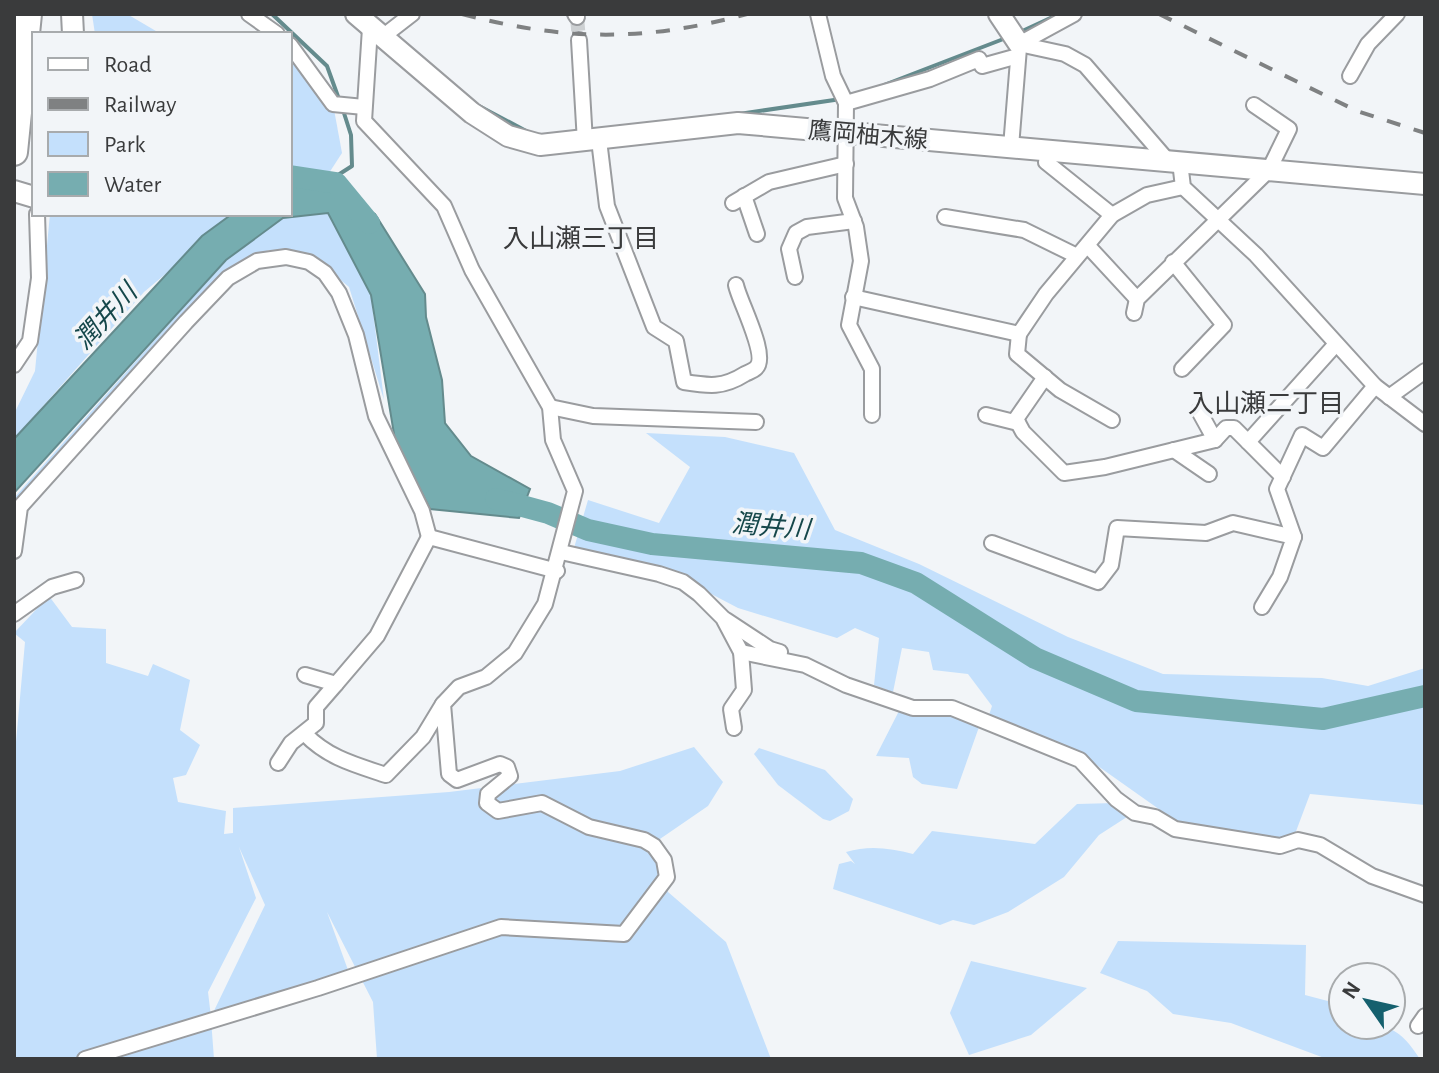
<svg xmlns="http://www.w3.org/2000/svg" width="1439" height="1073" font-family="'Alegreya Sans','Noto Sans JP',sans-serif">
	<rect width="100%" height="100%" fill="#f2f5f8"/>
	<g fill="#c4e0fc" fill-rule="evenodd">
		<polygon points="92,14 127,14 161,34 95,34"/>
		<polygon points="290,55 333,104 342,153 329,173 290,167"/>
		<polygon points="325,209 371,295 384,400 349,287 313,257 269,250 237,263 16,505 14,521 14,498 226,260 283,218"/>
		<polygon points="50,214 237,214 144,292 14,439 14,414 35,371"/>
		<polygon points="646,433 725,437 794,453 835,530 919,564 1068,637 1163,674 1322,678 1368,686 1425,668 1425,805 1310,794 1292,842 1180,824 1088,759 988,718 992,706 968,674 933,670 929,652 902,648 893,692 874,685 879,638 855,628 837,638 738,608 658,566 574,548 588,500 659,523 690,467"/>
		<path d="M49 596 72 627 106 629V663L148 676 153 664 190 680 180 730 200 745 186 775 173 778 178 802 226 811 224 834 233 833V808L449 792 620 771 694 747 723 782 708 806 657 841 668 892 726 942 771 1059H377L373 1002 327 912 348 970 211 1019 214 1059H14V764L25 642 14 633ZM239 847 265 905 211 1017 208 992 256 898Z"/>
		<polygon points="899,711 945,713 979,727 957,789 922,784 913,777 909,758 876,756"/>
		<polygon points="759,748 825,770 853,799 849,811 830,821 823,819 778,785 754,754"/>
		<path d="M1115 803 1130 815 1099 835 1064 877 1008 912 974 925 953 920 940 925 833 889 839 864 851 861 855 864 846 852C869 845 890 848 913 854L932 831 1035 844 1077 804Z"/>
		<path d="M1118 941 1306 945 1305 995 1343 1005V1025C1384 1025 1396 1022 1420 1059H1327L1231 1023 1173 1014 1147 991 1100 973Z"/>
		<polygon points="971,961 1087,988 1031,1035 969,1055 950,1013"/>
	</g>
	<polygon fill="#76adb0" stroke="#648b8d" stroke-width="2" points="292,170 375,214 425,294 426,317 442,380 445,423 471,456 530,489 519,518 430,509 395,440 371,295 328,213 283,218 226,260 14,493 14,439 202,236 232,214 290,214"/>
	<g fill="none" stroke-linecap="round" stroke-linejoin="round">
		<g stroke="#648b8d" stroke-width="4">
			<polyline points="272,14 327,66 340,102"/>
			<polyline points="1018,33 1059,14"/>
			<polyline points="884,85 1006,38"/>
			<polyline points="479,106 528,132"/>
			<polyline points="739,114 841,99"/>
			<polyline points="336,183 338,175 352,166 351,135 343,110"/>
		</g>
		<g stroke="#76adb0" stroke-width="22">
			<polyline points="290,176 336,183 369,223"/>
			<polyline points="496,499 548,513 588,530 652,544 861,563 916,583 1035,658 1136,701 1323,719 1425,696"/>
		</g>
		<polyline stroke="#cdd0d2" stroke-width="14" stroke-dasharray="14 7" stroke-linecap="butt" points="577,17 579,40"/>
		<defs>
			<g id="street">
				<polyline points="249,14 277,34"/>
				<polyline points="575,14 577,17"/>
				<polyline points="818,14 833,76 846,103 845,198 856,227 861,261 849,325 872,369 872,415"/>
				<polyline points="381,38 412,14"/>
				<polyline points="579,40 585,142"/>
				<polyline points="1019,44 1065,54 1085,65 1168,161"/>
				<polyline points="1019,44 1074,14"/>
				<polyline points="290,45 333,104 364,107"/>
				<polyline points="1350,76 1368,44 1397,14"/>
				<polyline points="846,103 930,79 979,59 982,66 1018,56"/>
				<path d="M599 140 607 206 654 327 676 341 684 382C709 386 723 388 745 374 749 372 753 371 756 368 769 356 739 301 736 285"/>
				<polyline points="1011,147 1019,48"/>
				<polyline points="1049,151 1046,162 1112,215"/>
				<polyline points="1180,162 1183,187 1256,255 1375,386 1425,424"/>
				<polyline points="744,196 757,234"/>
				<polyline points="733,203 769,182 846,164"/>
				<polyline points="945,217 1024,230 1077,256"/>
				<polyline points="1088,246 1137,299"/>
				<polyline points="1173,262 1224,325 1182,369"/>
				<polyline points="795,277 789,249 796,233 807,227 854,221"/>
				<polyline points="853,297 1019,334 1046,294 1112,215 1147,195 1183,187"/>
				<polyline points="1134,313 1137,299 1269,170 1289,129 1254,105"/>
				<polyline points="1019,334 1017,354 1060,390 1112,420"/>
				<polyline points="14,365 30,341 39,278 37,214"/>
				<polyline points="1045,377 1016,419 1023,432 1064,473 1105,467 1215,440 1226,428 1234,428 1248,442 1336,344"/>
				<polyline points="1389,397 1425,371"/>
				<polyline points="550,407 593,416 756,422"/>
				<polyline points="1199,411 1215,440"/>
				<polyline points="986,415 1018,423"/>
				<polyline points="1248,442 1283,477"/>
				<polyline points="1174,450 1209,474"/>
				<polyline points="1294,537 1277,489 1302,435 1323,448 1375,386"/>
				<polyline points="992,543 1098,582 1111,565 1117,528 1206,533 1233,523 1294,537 1280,577 1262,607"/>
				<polyline points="14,551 20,507 186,322 228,278 257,261 286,257 309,262 325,273 339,293 356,335 376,416 422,511 429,537"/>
				<polyline points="561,552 659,574 683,582 699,594 723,618 741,652 744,690 731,709 734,728"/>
				<polyline points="14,614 52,587 76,580"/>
				<polyline points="726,620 770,649 780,652"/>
				<polyline points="741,652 805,665 846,685 913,708 952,708 1080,760 1116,799 1135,813 1155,817 1175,829 1280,846 1298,840 1320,845 1372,876 1425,895"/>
				<polyline points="305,675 336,684 377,636 429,537 557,571"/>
				<path d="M305 734C328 758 356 765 386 775L423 737 443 704"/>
				<polyline points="278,763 291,743 316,723 316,707 336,684"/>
				<polyline points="1418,1026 1425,1016"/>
				<polyline points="85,1059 318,988 501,927 624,934 667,877 664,860 654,846 644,840 589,827 542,803 498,811 487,803 488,794 510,776 507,767 500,764 457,780 449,774 443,704 459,687 486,677 515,653 545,604 575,491 553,440 550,407 472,270 444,206 364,121 370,28"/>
			</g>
			<g id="secondary">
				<polyline points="72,14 73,34"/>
				<polyline points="356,14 472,113 508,136 540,145 738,123 1425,184"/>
				<polyline points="999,14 1019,44"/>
				<polyline points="14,191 34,197"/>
			</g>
			<polyline id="highway" points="14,152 28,14"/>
		</defs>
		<use href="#street" stroke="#9a9c9f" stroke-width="18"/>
		<use href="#secondary" stroke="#9a9c9f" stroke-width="24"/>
		<use href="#highway" stroke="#9a9c9f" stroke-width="30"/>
		<use href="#street" stroke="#fff" stroke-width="14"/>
		<use href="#secondary" stroke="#fff" stroke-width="20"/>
		<use href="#highway" stroke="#fff" stroke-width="26"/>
		<g stroke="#7f8182" stroke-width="4" stroke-dasharray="14 14" stroke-linecap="butt">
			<path d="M462 14C564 41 645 42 747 14"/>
			<polyline points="1159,14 1357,111 1425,133"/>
		</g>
	</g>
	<g text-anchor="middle" stroke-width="7" stroke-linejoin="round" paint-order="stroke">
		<g font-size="24" fill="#3a3b3c" stroke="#f2f5f8">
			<text transform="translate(868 135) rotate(5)" y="8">鷹岡柚木線</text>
		</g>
		<g font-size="26" fill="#3a3b3c" stroke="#f2f5f8">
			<text x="581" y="247">入山瀬三丁目</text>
			<text x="1266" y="412">入山瀬二丁目</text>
		</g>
		<g font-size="26" font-style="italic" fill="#15474a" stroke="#f2f5f8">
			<text transform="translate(105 316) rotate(-47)" y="9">潤井川</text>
			<text transform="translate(771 526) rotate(5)" y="9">潤井川</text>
		</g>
	</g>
	<rect width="1439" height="1073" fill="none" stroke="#3a3b3c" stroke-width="32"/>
	<rect x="32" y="32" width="260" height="184" fill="#f2f5f8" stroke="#a8abad" stroke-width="2"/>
	<rect x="48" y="58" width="40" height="12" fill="#ffffff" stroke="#a8abad" stroke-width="2"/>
	<text x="104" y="72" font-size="24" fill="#3a3b3c">Road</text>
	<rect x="48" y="98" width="40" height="12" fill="#7f8182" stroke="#a8abad" stroke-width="2"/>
	<text x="104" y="112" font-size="24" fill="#3a3b3c">Railway</text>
	<rect x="48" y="132" width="40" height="24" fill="#c4e0fc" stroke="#a8abad" stroke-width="2"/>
	<text x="104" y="152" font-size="24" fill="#3a3b3c">Park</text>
	<rect x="48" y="172" width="40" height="24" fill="#76adb0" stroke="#a8abad" stroke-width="2"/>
	<text x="104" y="192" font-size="24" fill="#3a3b3c">Water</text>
	<g transform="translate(1367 1001) rotate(304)"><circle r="38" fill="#f2f5f8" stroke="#a8abad" stroke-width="2"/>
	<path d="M0-6L14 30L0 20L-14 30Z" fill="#15606e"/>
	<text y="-12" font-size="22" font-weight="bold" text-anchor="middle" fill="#3a3b3c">N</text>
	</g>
</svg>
